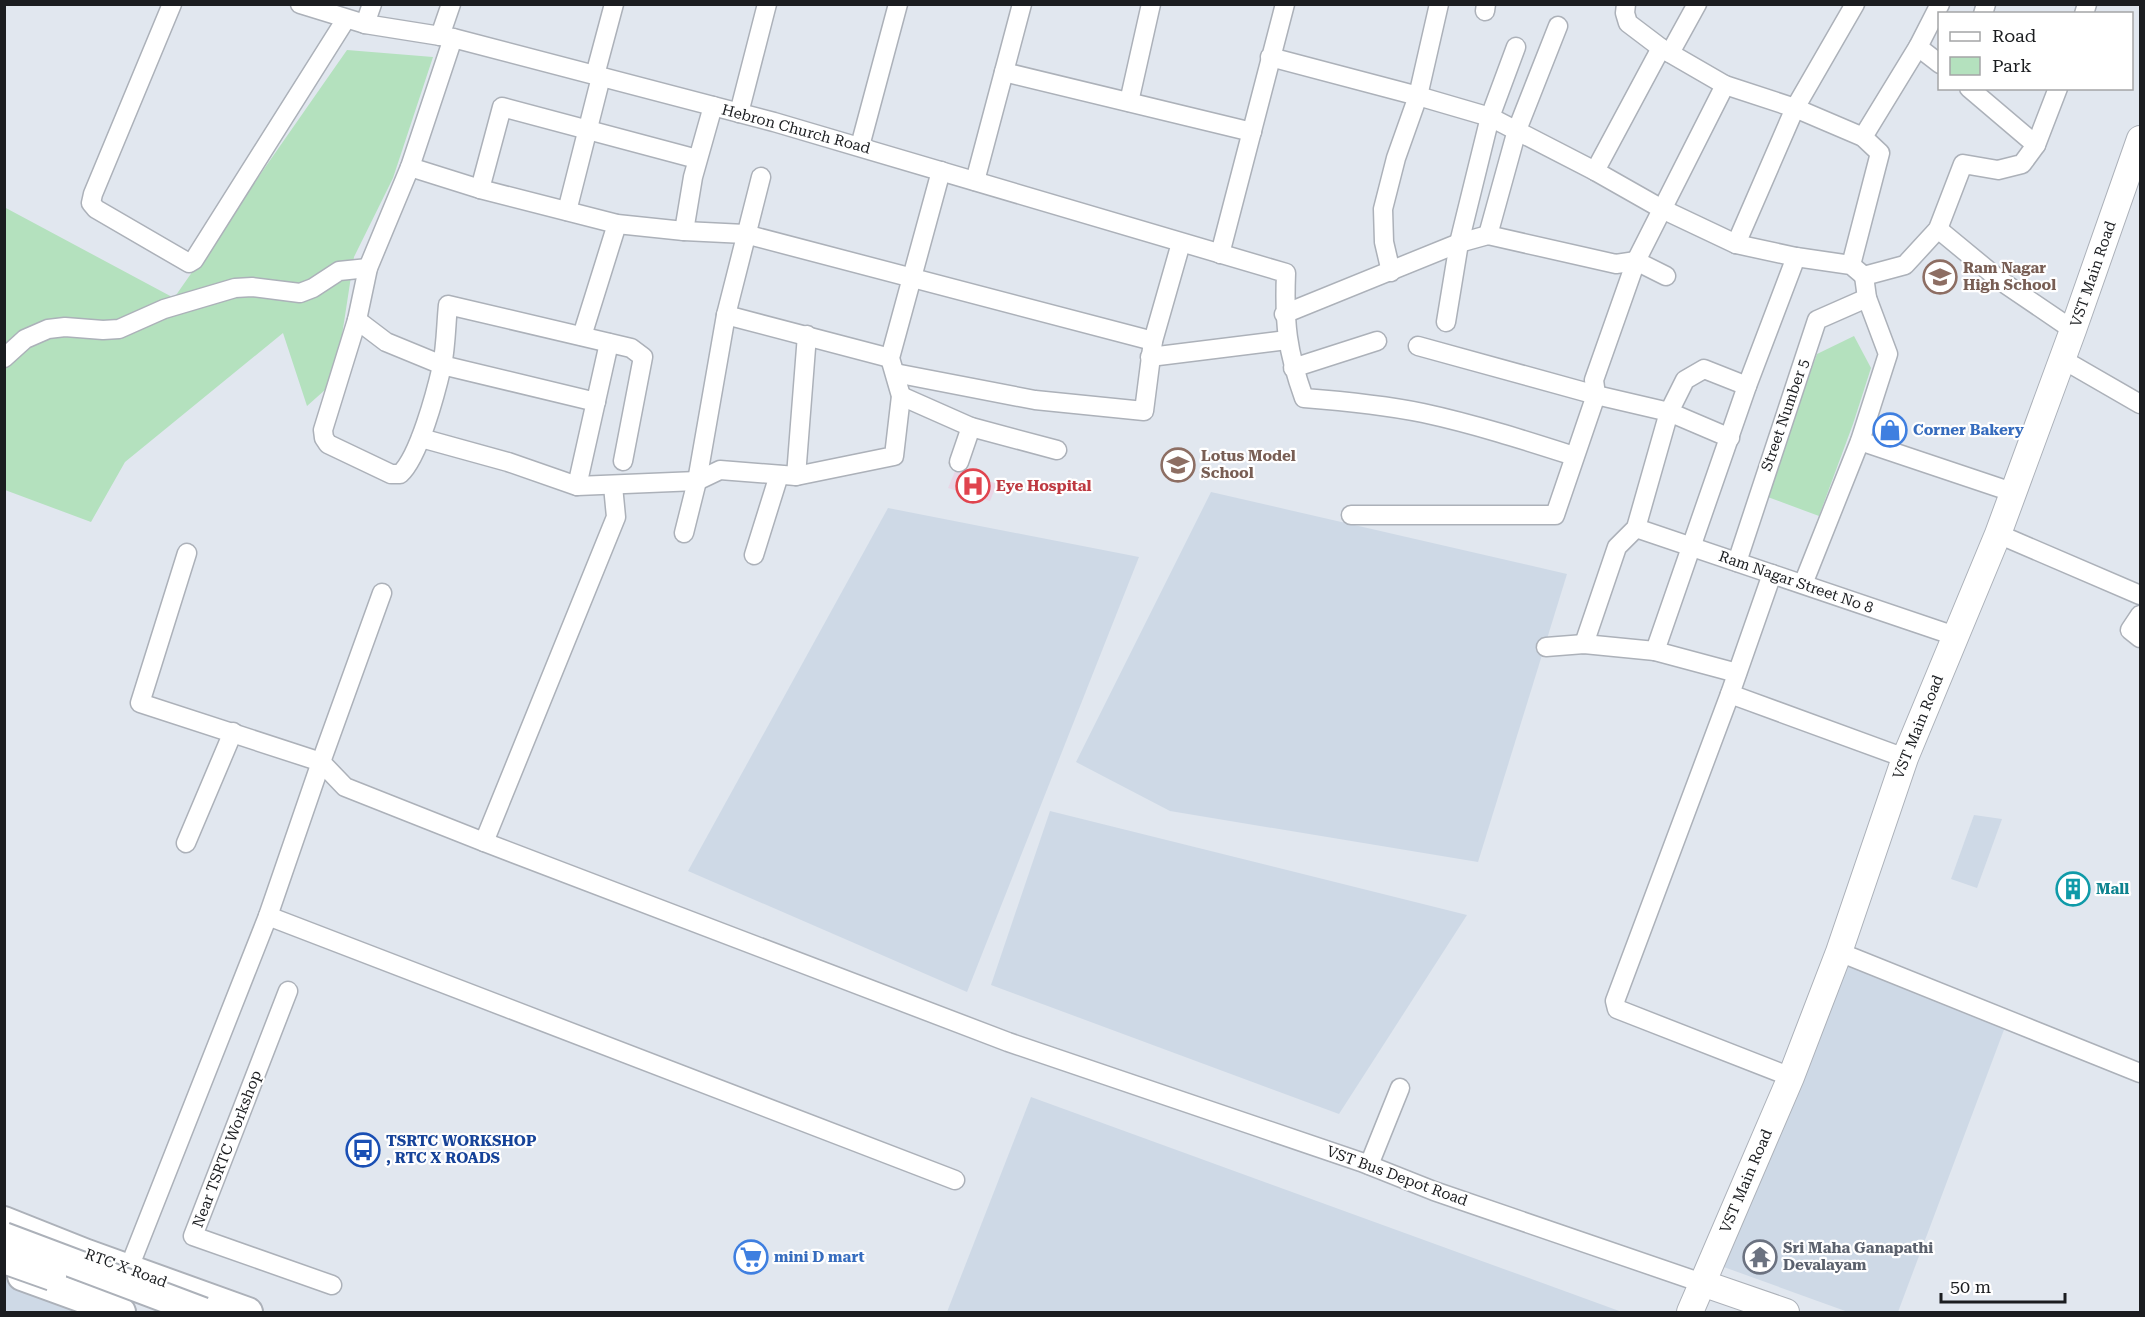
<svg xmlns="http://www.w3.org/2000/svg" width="2145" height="1317" font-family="'Roboto Serif',serif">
	<rect width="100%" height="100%" fill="#e1e7ef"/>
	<g fill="#ced9e6">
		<polygon points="1211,492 1567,574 1478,862 1170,811 1076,762"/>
		<polygon points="888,508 1139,557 967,992 688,871"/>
		<polygon points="1050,811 1467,915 1339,1114 991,985"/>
		<polygon points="1974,815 2002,819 1977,888 1951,879"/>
		<polygon points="1837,956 2008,1019 1898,1312 1848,1312 1721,1266"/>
		<polygon points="1031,1097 1622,1312 947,1312"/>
		<polygon points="5,1276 101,1312 5,1312"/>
	</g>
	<polygon fill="#e9d6e6" points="956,469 997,484 990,501 948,488"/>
	<g fill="#b4e1be">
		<polygon points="347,50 433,57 393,178 354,257 335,381 307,406 283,333 125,462 91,522 5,490 4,207 174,298"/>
		<polygon points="1854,336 1871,368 1853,424 1819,516 1765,496 1817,354"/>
	</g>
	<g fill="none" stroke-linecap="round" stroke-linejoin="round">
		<defs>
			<g id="street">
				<polyline points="172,4 93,194 91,203 96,209 189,263 194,260 346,19"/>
				<path d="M300 4 365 24 453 38 774 122 1286 273C1284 323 1287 351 1304 398 1343 401 1384 405 1423 413 1474 424 1524 440 1574 456"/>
				<polyline points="1626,4 1625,13 1628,23 1661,48 1725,85 1795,108 1863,137 1880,153 1851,265"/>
				<polyline points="1485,11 1486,4"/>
				<polyline points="1983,14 1986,4"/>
				<polyline points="2084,14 2087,4"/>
				<polyline points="365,24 372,4"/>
				<polyline points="440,36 451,4"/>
				<path d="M453 38 410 167 368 268 357 320 323 430 324 438 328 444 391 474H400C419 457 436 392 442 366 446 346 446 325 448 305L631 348 643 357 623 461"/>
				<polyline points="1918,47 1940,64"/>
				<polyline points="1670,53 1697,4"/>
				<polyline points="1270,57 1418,96 1490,117 1595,171 1662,209 1736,244 1796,257 1851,265 1864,276"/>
				<polyline points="1004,72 1252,132"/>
				<polyline points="595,75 614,4"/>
				<polyline points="1969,88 2036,145"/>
				<polyline points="1129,102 1151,4"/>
				<polyline points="739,113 767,4"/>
				<polyline points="1863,137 1918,47 1940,4"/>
				<polyline points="860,146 898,4"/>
				<polyline points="410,167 480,189 617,224 684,231 745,234 1153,341"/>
				<polyline points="1595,171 1661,48"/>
				<polyline points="975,181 1022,4"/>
				<polyline points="480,189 502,107 697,159"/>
				<polyline points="567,211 601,77"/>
				<polyline points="1938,229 2001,281 2073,330"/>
				<polyline points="684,231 693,177 713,106"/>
				<polyline points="1488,235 1517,130 1558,26"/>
				<polyline points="1736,244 1795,108 1855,4"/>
				<polyline points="1220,254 1285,4"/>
				<polyline points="1391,272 1384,242 1383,209 1396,158 1418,96 1439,4"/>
				<polyline points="1284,314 1459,243 1488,235 1616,264 1636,261 1666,276"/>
				<polyline points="726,315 890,358"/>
				<polyline points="357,320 386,342 442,365 596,402"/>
				<polyline points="1446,322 1459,243 1490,117 1516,47"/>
				<polyline points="582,336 617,224"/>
				<polyline points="1418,346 1596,395 1669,412 1730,438"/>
				<polyline points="1150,357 1287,340"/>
				<polyline points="4,358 25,339 48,329 65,327 103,330 119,329 164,309 235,288 252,287 300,293 313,288 339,271 368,268"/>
				<polyline points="2062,359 2140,404"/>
				<polyline points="1293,368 1377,341"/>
				<polyline points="895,373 1035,400 1144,411 1153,341 1181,243"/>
				<polyline points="901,396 971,427 1057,450"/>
				<polyline points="421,438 508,462 577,486 697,481 720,470 796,476 894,456 901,396 890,358 941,171"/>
				<polyline points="1860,441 2012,492"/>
				<polyline points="959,462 971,427"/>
				<polyline points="796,476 807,335"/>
				<polyline points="577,486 609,343"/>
				<polyline points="1351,515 1555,515 1596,395 1594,380 1636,261 1725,85"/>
				<polyline points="1636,528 1955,636"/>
				<polyline points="684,533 697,481 726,315 761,177"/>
				<polyline points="1998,534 2140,595"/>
				<polyline points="187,553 140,703 321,762 345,787 484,842 1008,1042 1361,1162 1434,1191 1702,1283"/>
				<polyline points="754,555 779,475"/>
				<polyline points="1737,562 1817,320 1867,298"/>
				<polyline points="1772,574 1730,694 1615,1001 1617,1009 1791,1077"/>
				<polyline points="1803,584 1860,441 1888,354 1867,298 1864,276 1905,265 1938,229 1963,164 1998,170 2022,164 2036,145 2058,88"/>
				<polyline points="2140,615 2130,630 2140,638"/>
				<polyline points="1584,644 1617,547 1636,528 1669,412 1685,380 1704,369 1747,386"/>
				<polyline points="1546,647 1584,644 1655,651 1737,673"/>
				<polyline points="1655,651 1747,386 1796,257"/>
				<polyline points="1730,694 1905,758"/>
				<polyline points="484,842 616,517 613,486"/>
				<polyline points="186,843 233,732"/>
				<polyline points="268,916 955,1180"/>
				<polyline points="1839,952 2140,1073"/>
				<polyline points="288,991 193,1236 332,1285"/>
				<polyline points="1369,1165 1400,1088"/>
				<polyline points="125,1278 268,916 321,762 382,593"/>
			</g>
			<g id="secondary">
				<polyline points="1702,1283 1786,1312"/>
				<polyline points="1690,1312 1791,1077 1839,952 1905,758 1998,534 2073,330 2140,139"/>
			</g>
			<g id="primary">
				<polyline points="4,1221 87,1254 248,1312"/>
				<polyline points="22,1276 121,1312"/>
			</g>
		</defs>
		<use href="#street" stroke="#acb1b9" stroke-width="21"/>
		<use href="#secondary" stroke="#acb1b9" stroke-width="28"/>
		<use href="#primary" stroke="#acb1b9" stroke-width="32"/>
		<use href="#street" stroke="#fff" stroke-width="18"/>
		<use href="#secondary" stroke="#fff" stroke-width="26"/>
		<use href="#primary" stroke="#fff" stroke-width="28"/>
		<defs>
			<g id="primary-bridge">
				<polyline points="4,1237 203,1312"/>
				<polyline points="4,1259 52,1276"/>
			</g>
		</defs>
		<use href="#primary-bridge" stroke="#acb1b9" stroke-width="32" stroke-linecap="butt"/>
		<use href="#primary-bridge" stroke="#fff" stroke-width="28"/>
	</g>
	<defs>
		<symbol id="university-ring" viewBox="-11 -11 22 22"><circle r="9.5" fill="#fff" stroke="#8d6e63" stroke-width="1.5"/><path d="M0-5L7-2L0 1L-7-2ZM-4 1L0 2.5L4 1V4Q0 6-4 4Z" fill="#8d6e63"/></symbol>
		<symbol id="shop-ring" viewBox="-11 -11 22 22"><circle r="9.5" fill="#fff" stroke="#3f7fe0" stroke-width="1.5"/><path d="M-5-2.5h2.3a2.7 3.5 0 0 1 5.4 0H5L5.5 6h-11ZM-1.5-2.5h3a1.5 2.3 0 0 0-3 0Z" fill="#3f7fe0"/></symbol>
		<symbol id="hospital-ring" viewBox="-11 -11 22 22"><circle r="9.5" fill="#fff" stroke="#e0444e" stroke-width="1.5"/><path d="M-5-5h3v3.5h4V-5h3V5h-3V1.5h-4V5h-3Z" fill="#e0444e"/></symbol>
		<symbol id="building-ring" viewBox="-11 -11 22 22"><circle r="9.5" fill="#fff" stroke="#0f9aa8" stroke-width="1.5"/><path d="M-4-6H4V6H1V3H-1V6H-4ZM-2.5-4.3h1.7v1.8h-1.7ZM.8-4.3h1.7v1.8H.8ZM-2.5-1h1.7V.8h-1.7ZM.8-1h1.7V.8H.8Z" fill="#0f9aa8"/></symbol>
		<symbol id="bus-ring" viewBox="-11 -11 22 22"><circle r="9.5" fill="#fff" stroke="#1a4fb4" stroke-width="1.5"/><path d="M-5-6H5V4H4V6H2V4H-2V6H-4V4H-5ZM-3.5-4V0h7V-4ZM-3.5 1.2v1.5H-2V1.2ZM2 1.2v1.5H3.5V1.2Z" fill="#1a4fb4"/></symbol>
		<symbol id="supermarket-ring" viewBox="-11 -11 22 22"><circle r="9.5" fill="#fff" stroke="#3f7fe0" stroke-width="1.5"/><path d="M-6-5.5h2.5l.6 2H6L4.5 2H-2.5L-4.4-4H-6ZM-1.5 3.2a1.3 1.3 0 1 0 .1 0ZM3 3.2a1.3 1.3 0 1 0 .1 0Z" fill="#3f7fe0"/></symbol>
		<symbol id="temple-ring" viewBox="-11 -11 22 22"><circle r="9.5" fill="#fff" stroke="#6b7280" stroke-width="1.5"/><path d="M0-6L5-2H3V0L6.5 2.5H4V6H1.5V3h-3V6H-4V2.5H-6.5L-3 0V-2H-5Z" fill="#6b7280"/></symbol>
	</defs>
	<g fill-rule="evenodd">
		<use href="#university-ring" x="1921" y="258" width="38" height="38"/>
		<use href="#shop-ring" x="1871" y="411" width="38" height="38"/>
		<use href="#university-ring" x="1159" y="446" width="38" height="38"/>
		<use href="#hospital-ring" x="954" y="467" width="38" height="38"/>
		<use href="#building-ring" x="2054" y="870" width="38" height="38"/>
		<use href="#bus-ring" x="344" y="1131" width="38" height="38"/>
		<use href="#supermarket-ring" x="732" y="1238" width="38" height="38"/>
		<use href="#temple-ring" x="1741" y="1238" width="38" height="38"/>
	</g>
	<g text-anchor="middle" stroke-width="4.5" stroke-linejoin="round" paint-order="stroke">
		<g font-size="15" fill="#1b1d20" stroke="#fff">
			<text transform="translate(796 129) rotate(15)" y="5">Hebron Church Road</text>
			<text transform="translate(2093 274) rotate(-71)" y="5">VST Main Road</text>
			<text transform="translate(1785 415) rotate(-71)" y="5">Street Number 5</text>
			<text transform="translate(1796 582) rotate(19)" y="5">Ram Nagar Street No 8</text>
			<text transform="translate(1918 727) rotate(-68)" y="5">VST Main Road</text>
			<text transform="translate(227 1149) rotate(-69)" y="5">Near TSRTC Workshop</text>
			<text transform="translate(1397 1176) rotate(20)" y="5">VST Bus Depot Road</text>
			<text transform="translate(1746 1181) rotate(-67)" y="5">VST Main Road</text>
			<text transform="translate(126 1268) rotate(20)" y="5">RTC X Road</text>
		</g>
		<g font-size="15" font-weight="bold" fill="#785e54" stroke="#fff" text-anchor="start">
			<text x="1963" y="273">Ram Nagar<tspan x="1963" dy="17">High School</tspan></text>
			<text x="1201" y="461">Lotus Model<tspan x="1201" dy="17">School</tspan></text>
		</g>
		<g font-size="15" font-weight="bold" fill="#366cbe" stroke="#fff" text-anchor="start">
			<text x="1913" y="435">Corner Bakery</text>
			<text x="774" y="1262">mini D mart</text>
		</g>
		<g font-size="15" font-weight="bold" fill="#be3a42" stroke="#fff" text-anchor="start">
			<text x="996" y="491">Eye Hospital</text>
		</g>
		<g font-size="15" font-weight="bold" fill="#0d838f" stroke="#fff" text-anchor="start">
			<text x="2096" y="894">Mall</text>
		</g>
		<g font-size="15" font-weight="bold" fill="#164399" stroke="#fff" text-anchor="start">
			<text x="386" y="1146">TSRTC WORKSHOP<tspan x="386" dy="17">, RTC X ROADS</tspan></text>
		</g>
		<g font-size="15" font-weight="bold" fill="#5b616d" stroke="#fff" text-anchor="start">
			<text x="1783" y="1253">Sri Maha Ganapathi<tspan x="1783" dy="17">Devalayam</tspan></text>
		</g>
	</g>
	<rect width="2145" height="1317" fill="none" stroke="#1b1d20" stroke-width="12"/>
	<rect x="1938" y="12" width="195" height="78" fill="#ffffff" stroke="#a4a5a6" stroke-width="1.5"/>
	<rect x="1950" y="32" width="30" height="9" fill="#ffffff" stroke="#a4a5a6" stroke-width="1.5"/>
	<text x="1992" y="42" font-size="18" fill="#1b1d20">Road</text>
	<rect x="1950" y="57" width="30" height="18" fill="#b4e1be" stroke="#a4a5a6" stroke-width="1.5"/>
	<text x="1992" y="72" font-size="18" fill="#1b1d20">Park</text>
	<path d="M1941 1293v9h124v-9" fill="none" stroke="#1b1d20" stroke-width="3"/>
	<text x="1950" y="1293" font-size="18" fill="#1b1d20" stroke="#ffffff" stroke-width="4.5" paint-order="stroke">50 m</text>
</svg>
